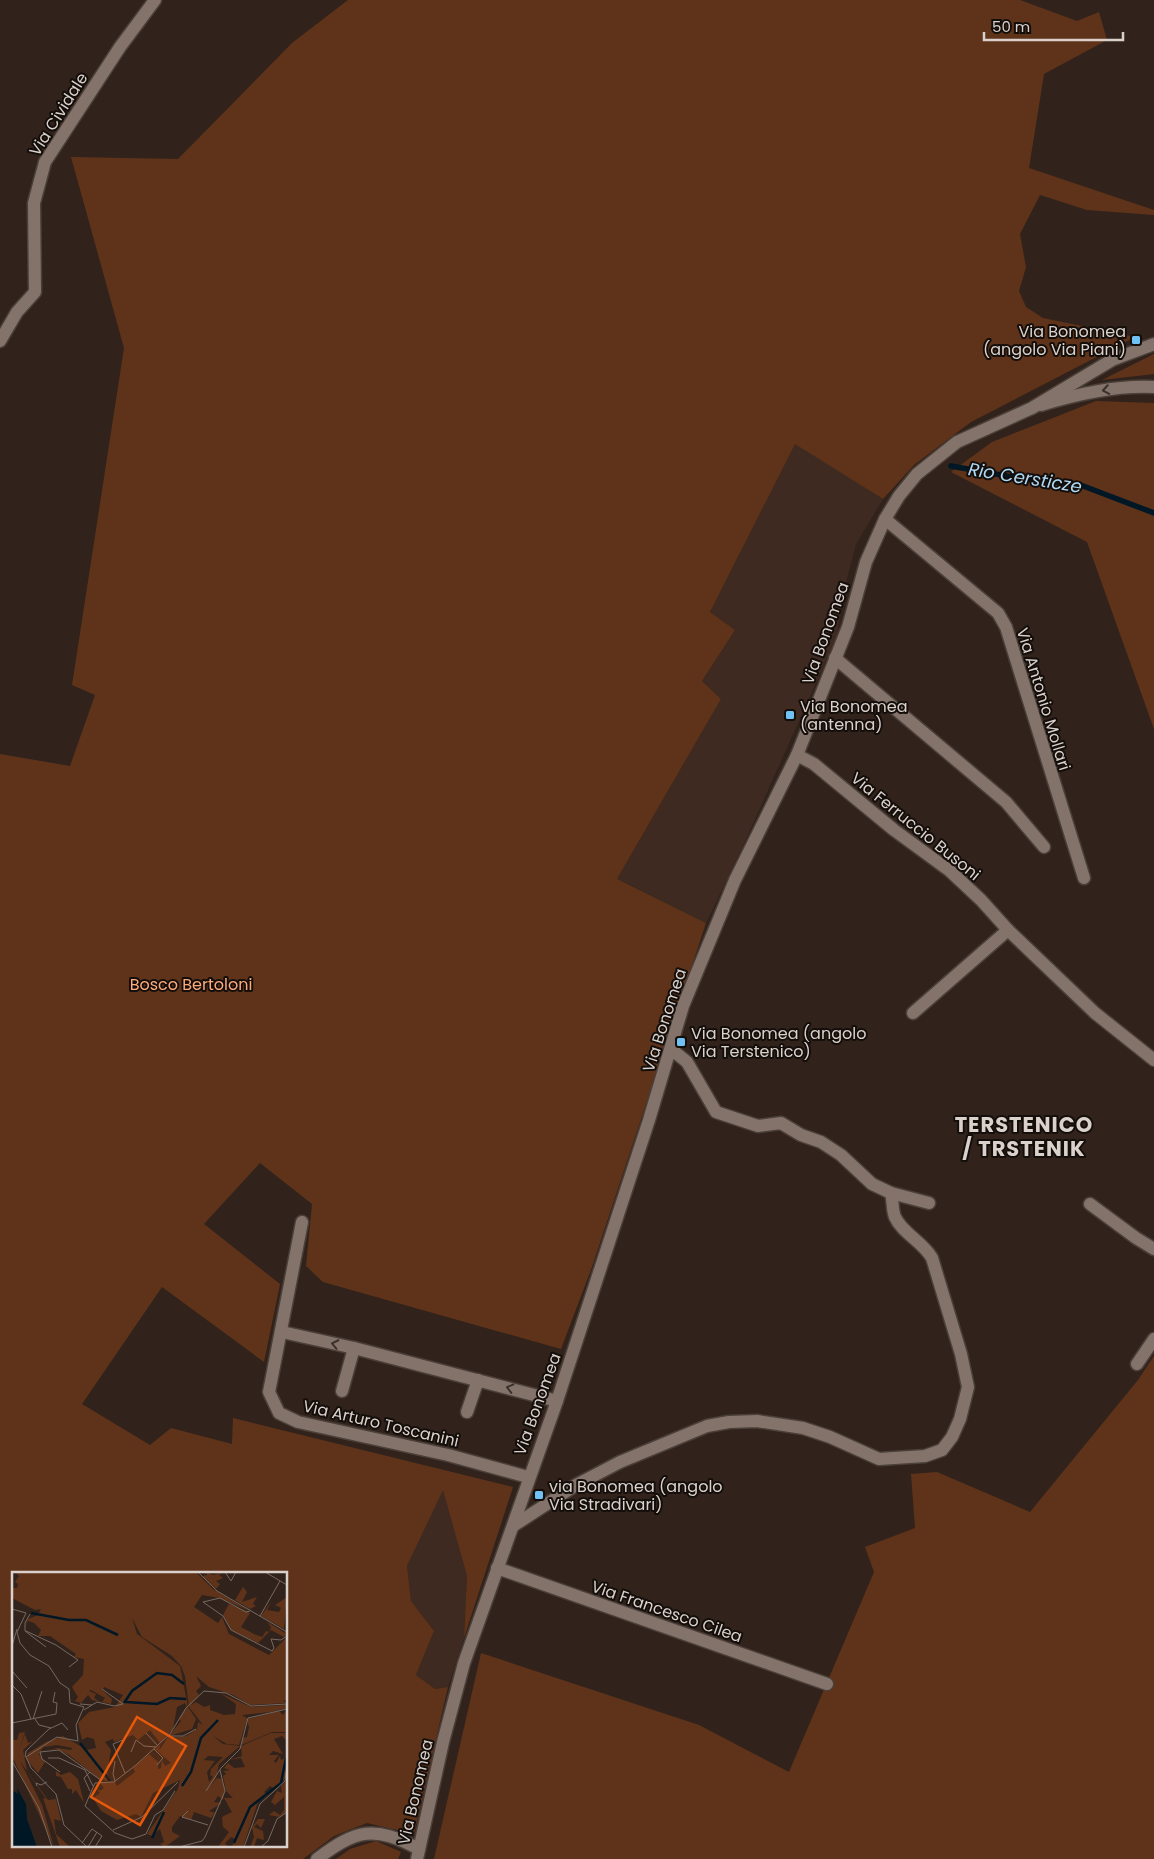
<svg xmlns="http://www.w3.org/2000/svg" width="1154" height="1859" font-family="Poppins,sans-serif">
	<rect width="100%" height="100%" fill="#31231b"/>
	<g fill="#3e2a20">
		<polygon points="795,443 883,499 856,544 842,597 837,636 743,846 706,923 617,879 721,699 702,681 735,630 710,612"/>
		<polygon points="443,1489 467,1576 464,1638 448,1687 435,1689 416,1675 434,1631 411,1601 407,1566"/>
	</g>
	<g fill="#5f331a" fill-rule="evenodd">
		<path d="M348 0H1020L1077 21 1099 12 1107 40 1044 74 1029 168 1154 210V215L1087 210 1040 195 1020 234 1026 267 1019 291 1026 307 1043 318 1135 337 971 422 914 465 883 499 795 444 710 612 735 630 702 681 721 699 617 879 706 923 592 1267 561 1349 323 1282 306 1266 312 1204 260 1163 204 1224 280 1284 264 1362 162 1287 82 1404 150 1445 171 1428 232 1444 233 1418 513 1487 464 1638 467 1576 443 1490 407 1566 411 1601 434 1631 416 1675 435 1689 448 1687 414 1834 367 1823 334 1836 303 1859H0V754L70 766 95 695 72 685 124 348 71 157 178 159 292 43ZM14 1573H286V1845H14Z"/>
		<polygon points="1154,354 1154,374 1102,380"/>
		<polygon points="1096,401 1154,403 1154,729 1087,542 951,472 992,442"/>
		<polygon points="1154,1356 1154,1859 434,1859 481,1653 699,1725 789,1772 874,1572 865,1547 915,1528 911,1474 937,1472 1030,1512 1138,1380"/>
		<polygon points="376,1841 401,1852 398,1859 336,1859 350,1849"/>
	</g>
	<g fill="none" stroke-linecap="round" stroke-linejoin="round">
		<polyline stroke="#001726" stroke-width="5.5" points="951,466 1024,479 1078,484 1154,513"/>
		<defs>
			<g id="minor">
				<polyline points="0,341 17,312 35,292 34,203 45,162 120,47 155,0"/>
				<path d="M1041 405C1077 394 1116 385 1154 387"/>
				<polyline points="885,519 998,613 1006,627 1084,878"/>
				<polyline points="835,658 1006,802 1044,847"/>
				<polyline points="797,755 814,764 894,830 950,871 981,900 1008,930 1095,1013 1154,1060"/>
				<polyline points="913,1013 1008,930"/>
				<polyline points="671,1049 687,1062 716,1112 758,1126 781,1123 801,1135 821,1142 841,1155 872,1184 891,1193 929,1203"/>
				<polyline points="1090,1204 1136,1238 1154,1249"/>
				<polyline points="302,1222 269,1392 279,1413 298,1422 448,1455 528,1477"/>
				<polyline points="282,1332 354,1348 557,1401"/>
				<polyline points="1137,1364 1154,1339"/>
				<polyline points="342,1391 354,1348"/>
				<polyline points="467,1412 478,1380"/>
				<path d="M513 1526 576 1485 620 1462 707 1426 729 1422 757 1421 803 1428 830 1437 879 1459 925 1456 942 1450 952 1437 960 1419 968 1387 961 1354 932 1258C923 1242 902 1233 895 1217 892 1210 893 1200 891 1193"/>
				<polyline points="497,1568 827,1684"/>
				<path d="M317 1859C357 1829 374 1825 419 1849"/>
			</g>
			<polyline id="tertiary" points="417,1859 443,1742 464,1663 557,1401 649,1120 683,1006 735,880 797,755 848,627 866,562 885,519 899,496 917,474 957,442 1032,408 1112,360 1154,344"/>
		</defs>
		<use href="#minor" stroke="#4a3f39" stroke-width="15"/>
		<use href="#tertiary" stroke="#4a3f39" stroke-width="15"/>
		<use href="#minor" stroke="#84736a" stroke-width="12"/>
		<use href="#tertiary" stroke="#84736a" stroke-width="12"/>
	</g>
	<defs><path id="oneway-chevron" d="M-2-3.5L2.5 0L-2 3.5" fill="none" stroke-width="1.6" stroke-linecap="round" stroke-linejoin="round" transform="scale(1.25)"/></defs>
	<g stroke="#3b312c">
		<use href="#oneway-chevron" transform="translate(1106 390) rotate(170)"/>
		<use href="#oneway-chevron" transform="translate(335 1344) rotate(-168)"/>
		<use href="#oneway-chevron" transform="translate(510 1388) rotate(-165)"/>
	</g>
	<g fill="#70c1f4" stroke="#140e0b" stroke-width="2">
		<rect x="1131" y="335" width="10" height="10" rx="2.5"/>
		<rect x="785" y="710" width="10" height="10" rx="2.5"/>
		<rect x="676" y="1037" width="10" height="10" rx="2.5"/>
		<rect x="534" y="1490" width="10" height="10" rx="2.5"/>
	</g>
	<g text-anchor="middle" stroke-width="4" stroke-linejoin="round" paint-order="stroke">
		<g font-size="16" fill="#dad1cc" stroke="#140e0b">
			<text transform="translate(58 114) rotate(-58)" y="6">Via Cividale</text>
			<text transform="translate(825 633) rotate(-70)" y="6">Via Bonomea</text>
			<text transform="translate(1044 699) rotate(73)" y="6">Via Antonio Mollari</text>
			<text transform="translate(916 826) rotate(39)" y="6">Via Ferruccio Busoni</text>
			<text transform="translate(664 1020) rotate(-72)" y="6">Via Bonomea</text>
			<text transform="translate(537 1404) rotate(-70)" y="6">Via Bonomea</text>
			<text transform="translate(381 1423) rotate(13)" y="6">Via Arturo Toscanini</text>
			<text transform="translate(667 1611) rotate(19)" y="6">Via Francesco Cilea</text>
			<text transform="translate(415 1792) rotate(-77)" y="6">Via Bonomea</text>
		</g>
		<g font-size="16" fill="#dad1cc" stroke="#140e0b" text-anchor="start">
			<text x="1126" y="337" text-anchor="end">Via Bonomea<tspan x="1126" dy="18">(angolo Via Piani)</tspan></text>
			<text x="800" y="712">Via Bonomea<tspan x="800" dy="18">(antenna)</tspan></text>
			<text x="691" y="1039">Via Bonomea (angolo<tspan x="691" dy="18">Via Terstenico)</tspan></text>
			<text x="549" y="1492">via Bonomea (angolo<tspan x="549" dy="18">Via Stradivari)</tspan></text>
		</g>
		<g font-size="16" fill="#feaa7b" stroke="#140e0b">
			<text x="191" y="990">Bosco Bertoloni</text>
		</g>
		<g font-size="18" font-style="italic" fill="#afd9f5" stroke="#140e0b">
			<text transform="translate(1025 478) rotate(9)" y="6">Rio Cersticze</text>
		</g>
		<g font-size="21" font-weight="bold" letter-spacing="1" fill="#dad1cc" stroke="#140e0b">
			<text x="1024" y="1132">TERSTENICO<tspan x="1024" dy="24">/ TRSTENIK</tspan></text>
		</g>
	</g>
	<g transform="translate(12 1572)">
		<rect width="275" height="275" fill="#31231b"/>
		<path d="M3 0H184L201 17 237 39 208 26 190 23 182 35 206 51 210 45 217 62 257 83 275 65V128L271 129 275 131 238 133 221 123 197 115 184 104 189 114 184 119 187 123 179 133 184 130 192 135 198 133V138L212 143 223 142 224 132 208 121 239 135 275 133V136L259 140 230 143 236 147 267 139 271 143 275 137V160H260L229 173 230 166 235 165 237 155 235 148 227 173 215 172 201 164 211 172 228 174 207 192 204 206 194 219 205 206 209 207 208 199 213 219 211 228 206 224 202 230 210 231 197 239 203 241 199 246 182 240 179 248 168 244 160 255V260L168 264 153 275 148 272 152 270 148 257 140 264 135 262 166 217 168 208 141 221 129 245 124 242 105 248 89 239 81 226 88 221 83 215 88 219 92 216 88 211 103 210 105 214 123 200 121 196 137 182 146 190V197L149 196 150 188 153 194 159 191 143 177 149 172 146 178 149 176 156 165 159 166 174 164 185 157 186 150 191 153 177 135 173 104 169 94 160 84 130 65 120 46 125 62 168 94 176 135 184 147 180 157 157 164 169 149 167 146 175 135 173 131 165 135 161 157 148 171 138 158 126 168 121 163 102 170 101 167 93 170 99 178 95 203 99 210 87 207 57 183 45 177 38 178 45 176 59 178 60 176 45 173 32 175 34 172 29 178 27 183 33 190 26 201 14 187 16 181 34 170 51 164 75 178 84 176 82 167 75 165 70 168 66 151 77 140 103 135 111 123 92 115 90 118 100 127 99 132 90 130 93 126 79 118 77 119 84 122 82 126 88 130 80 128 76 123 69 131 63 129 66 125 60 115 71 103 72 87 62 85 64 82 38 64H26L29 58 22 51 16 49 13 57 16 47 26 43 29 37 23 38 0 26V16H5L6 12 3 10 7 4ZM196 184 211 185 199 197 198 203 201 205 197 210 195 200 203 189 192 188ZM194 0 201 3 212 0 207 3 211 6 204 9 208 12 204 17 190 4 195 3ZM231 15 235 20 230 30 245 25 241 32 244 34 238 37 223 28ZM275 25 272 57 249 44 259 30 255 38 267 40 269 36 263 33ZM217 32 238 41 229 55 242 62 250 65 254 59 257 60 259 55 255 50 275 62 272 65 259 58 246 71 219 58 211 43ZM13 160 7 178 13 162 16 171 21 169 11 178 15 199 36 228 44 227 49 249 42 247 44 262 58 275H48L31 226 34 227 8 189 30 233 42 275 0 184V168H5L7 161ZM259 161H275V169L270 164 262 167 271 182 261 179 257 183H267L262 189 264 191 268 184 269 188 273 186V206L264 218 258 214 252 220 256 223 246 230 231 275H220L223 267 219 265 213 271 216 275H206L217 260 211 255 210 245 220 240 212 226H221L214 219 211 204 214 202 209 196 212 199 218 198 212 196 216 191 222 196 233 195 229 186 217 188 230 184 229 174ZM44 199 49 203 58 200 66 207 72 231 64 218 60 222V217H56L49 205 44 204ZM274 209 275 239 267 245 257 243 262 239 268 243 272 238V225L263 233 259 230 265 219 270 221 269 214ZM246 247H253L249 256 245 252 242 255 251 259 252 268 245 266 242 275H238L242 265 240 255Z" fill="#5f331a" fill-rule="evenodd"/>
		<path d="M5 216 14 232 15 247 25 275H0V218L6 222Z" fill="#001726"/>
		<path fill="none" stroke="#001726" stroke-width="2.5" d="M19 41 57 48H74L106 63M114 130 145 132 158 126 174 127M112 131 120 119 145 101 160 103 172 112M68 171 98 209M170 214 179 200 189 166 206 148M140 266 152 240M222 271 238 235 269 211 274 186"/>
		<path fill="none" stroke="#756962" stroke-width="1" d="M186 0 205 19 275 60M213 0 219 9 224 0M253 0 275 13M0 37 14 41 5 60 8 71 18 83 37 94 48 111 57 117 58 131 72 135 64 153 66 169 45 165 14 185 19 196 44 222 52 253 75 275M238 39 234 40 208 26 191 30 211 44 219 58 260 79 262 76 259 67 269 68 275 64M18 42 13 51V59L34 75M248 44 268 9M14 59 44 73 66 88 57 95M0 74 5 57M0 99 15 116M0 113 9 122 19 147M68 132 80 133 72 138M80 133 85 130 102 134 111 132 90 117M21 147 30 119M23 147 27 153 39 156M0 151 44 142 45 131 41 130 43 120M134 161 146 174M156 164H171L184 157M142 177 151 186 145 193M28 180 47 178 90 209M28 180 30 187 48 200M119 180 124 168 132 174 144 175M13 185 14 179 37 157 50 151 56 158M36 186H47L73 198 81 214M0 189 27 236 40 275M113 201 101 172 113 167M103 209 101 202 103 189M25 214 24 211 29 213 35 210M78 219 72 206 78 200M163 219 151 238 143 243 134 262 120 267 103 261 73 234 83 211 102 210 124 193 158 162 174 136 192 119 214 121 239 134 275 132M194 219 209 196 228 177 236 146 275 137M176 239 170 245 196 253M101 258 130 245 166 210M70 271 80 257 90 264 83 275M76 275 85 260M167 275 190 269 193 265 213 219 208 198M232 275 248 232 273 209 275 192M249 275 256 269 265 247 275 240"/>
		<path fill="#e8590c" fill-opacity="0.15" stroke="#e8590c" stroke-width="2.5" d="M125 145 174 174 128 253 79 225Z"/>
		<rect width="275" height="275" fill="none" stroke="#dad1cc" stroke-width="2.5"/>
	</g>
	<path d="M984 32v8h139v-8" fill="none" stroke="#dad1cc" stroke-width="2.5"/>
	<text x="992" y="32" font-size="15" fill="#dad1cc" stroke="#140e0b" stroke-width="4" paint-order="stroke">50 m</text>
</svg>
